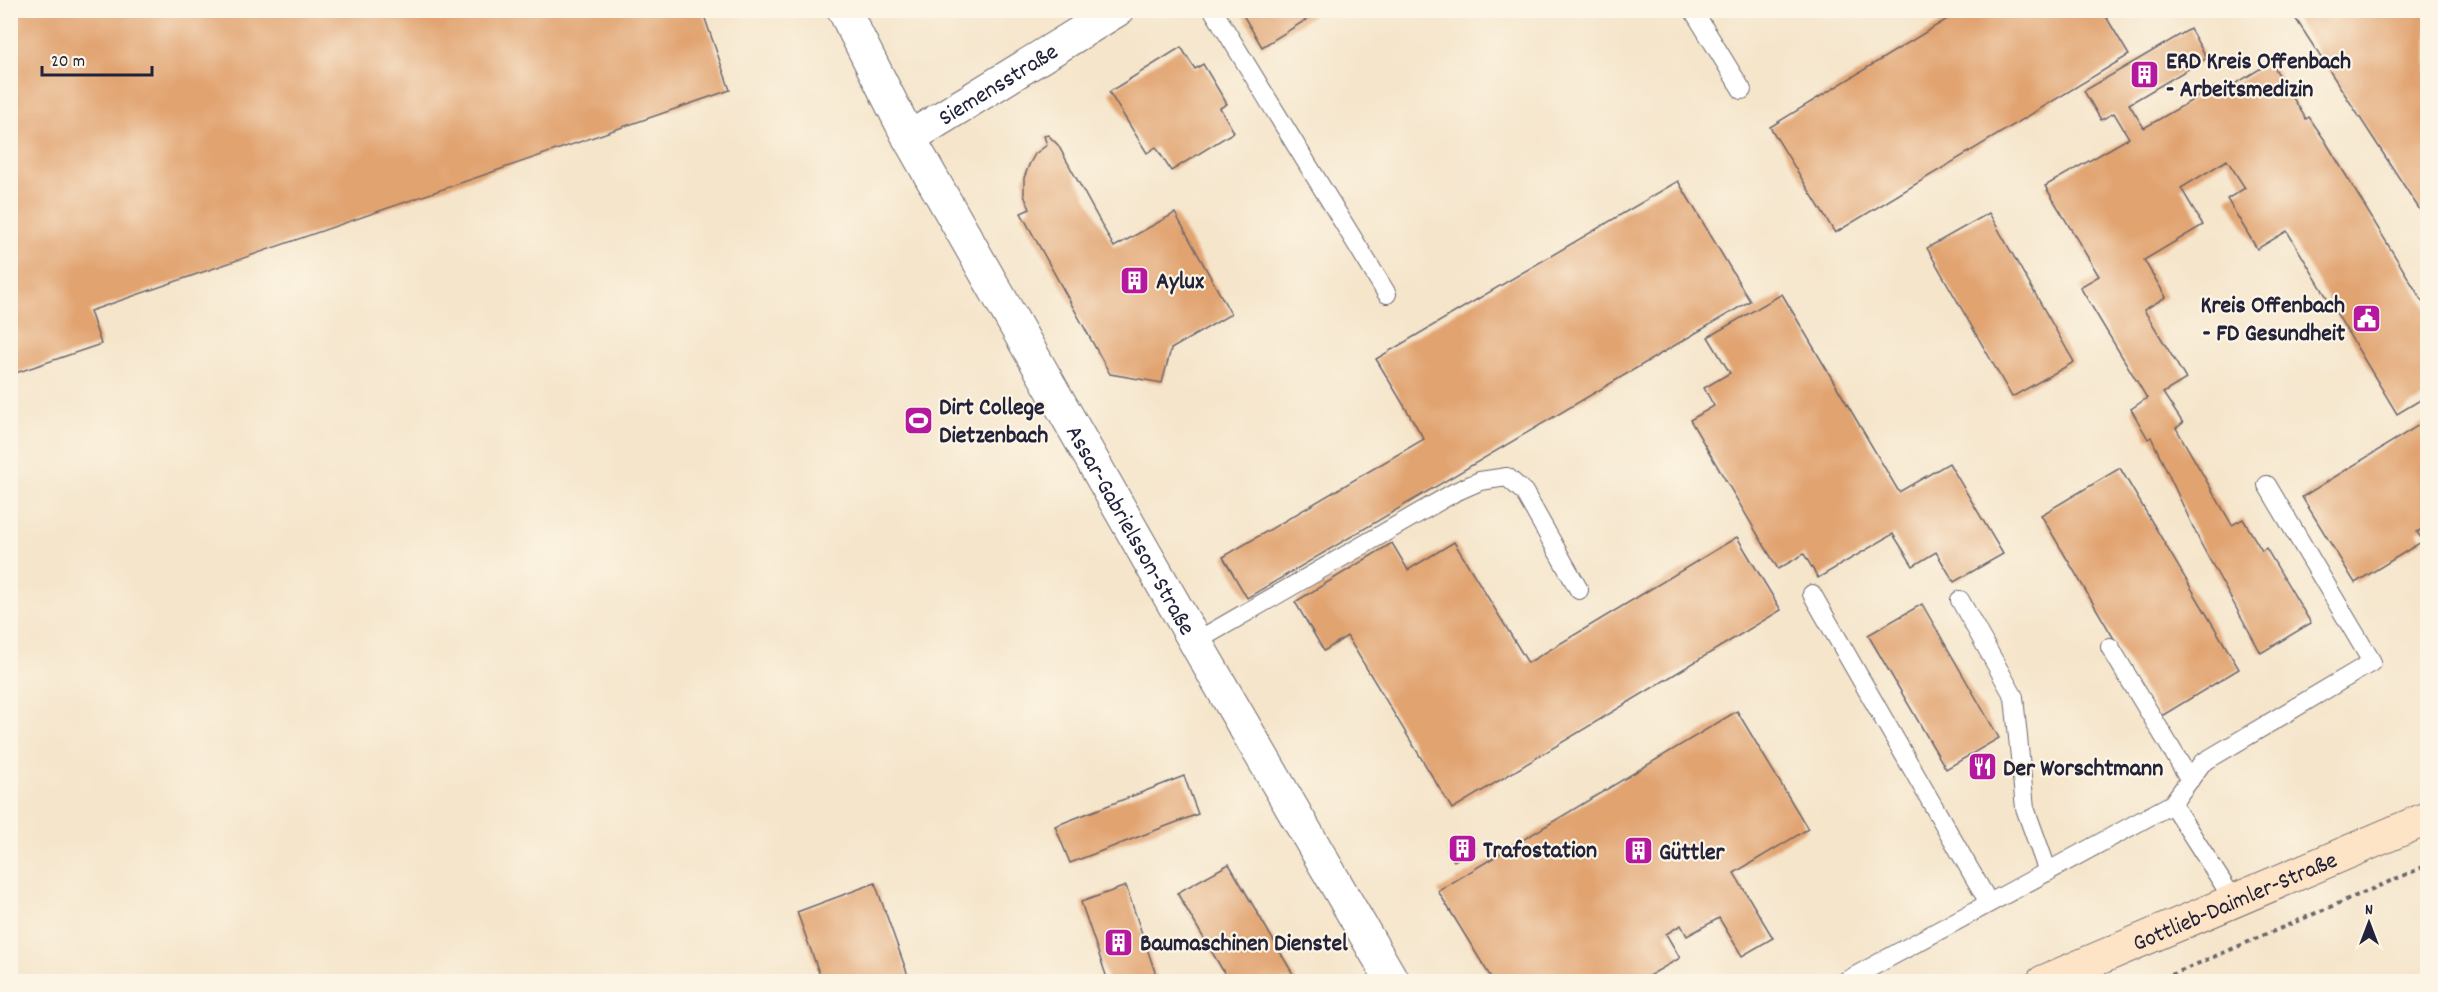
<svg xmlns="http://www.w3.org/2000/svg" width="2438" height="992" font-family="Dekko,sans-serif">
	<rect width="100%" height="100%" fill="#fcf5e5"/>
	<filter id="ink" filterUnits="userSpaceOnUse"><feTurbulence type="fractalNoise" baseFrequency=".0167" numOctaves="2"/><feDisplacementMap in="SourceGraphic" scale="12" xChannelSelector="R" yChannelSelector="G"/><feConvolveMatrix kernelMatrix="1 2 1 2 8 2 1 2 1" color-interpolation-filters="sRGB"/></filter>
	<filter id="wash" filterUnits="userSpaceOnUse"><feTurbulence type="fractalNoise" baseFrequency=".008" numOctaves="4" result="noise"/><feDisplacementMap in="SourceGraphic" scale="24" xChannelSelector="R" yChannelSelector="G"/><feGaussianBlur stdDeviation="1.35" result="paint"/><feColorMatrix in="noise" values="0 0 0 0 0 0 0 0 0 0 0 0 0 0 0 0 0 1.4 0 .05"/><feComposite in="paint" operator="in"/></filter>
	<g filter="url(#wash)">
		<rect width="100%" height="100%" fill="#f5e5cb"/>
		<g id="blocks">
			<g fill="#e1a36f">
				<polygon points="10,10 702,10 730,90 90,311 101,344 10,375"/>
				<polygon points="1240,10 1322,10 1262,47"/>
				<polygon points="1962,10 2102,10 2129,55 1835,233 1770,127"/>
				<polygon points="2290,10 2427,10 2427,221"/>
				<polygon points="2190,29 2207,58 2129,104 2144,128 2215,87 2219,94 2271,62 2306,119 2309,117 2324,139 2427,309 2427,396 2397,414 2287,231 2257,249 2227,199 2245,188 2227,160 2181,188 2203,225 2144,260 2166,297 2144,310 2186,379 2163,393 2183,423 2176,428 2232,525 2243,519 2262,551 2266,548 2311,623 2261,653 2201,544 2151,437 2148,439 2131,409 2147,398 2080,287 2099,276 2045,186 2129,138 2114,113 2101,120 2084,91"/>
				<polygon points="1181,47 1195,69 1203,64 1227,104 1220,108 1234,132 1171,171 1156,147 1147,153 1109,92"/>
				<polygon points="1048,135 1058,145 1114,247 1175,213 1231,314 1171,349 1162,383 1110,374 1021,213 1030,209 1024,195 1024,178 1029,165 1035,154 1047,145 1044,136"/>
				<polygon points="1678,181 1750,301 1247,598 1223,557 1424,439 1376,359"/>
				<polygon points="1989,213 2074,362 2012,397 1927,248"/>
				<polygon points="1782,294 1899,492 1949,463 2003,554 1954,582 1936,552 1913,566 1893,534 1818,578 1804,554 1778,569 1690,420 1714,406 1704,388 1730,373 1708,337"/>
				<polygon points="2427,420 2427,526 2417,532 2423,541 2355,583 2302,497"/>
				<polygon points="2120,468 2239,669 2160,717 2041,515"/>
				<polygon points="1737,537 1781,610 1452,809 1347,636 1324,651 1295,602 1392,543 1408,570 1454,542 1528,663"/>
				<polygon points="1922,604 1999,738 1946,769 1868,635"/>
				<polygon points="1737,711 1808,829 1734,873 1773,938 1742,956 1719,918 1687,936 1681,925 1666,934 1680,958 1640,981 1493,981 1438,891"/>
				<polygon points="1184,776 1198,814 1070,863 1055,826"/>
				<polygon points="1470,836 1476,848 1454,861 1447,850"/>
				<polygon points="1229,864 1297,981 1229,981 1177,893"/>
				<polygon points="875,883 910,981 822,981 797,912"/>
				<polygon points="1126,886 1158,981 1108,981 1081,902"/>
			</g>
		</g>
	</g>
	<g filter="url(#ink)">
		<use href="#blocks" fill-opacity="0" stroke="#6c666d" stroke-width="1.5"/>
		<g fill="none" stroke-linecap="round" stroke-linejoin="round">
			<defs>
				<g id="lane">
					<polyline points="1213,10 1387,294"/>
					<polyline points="1693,10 1742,90"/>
					<polyline points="1812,594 1989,903"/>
					<polyline points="1960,600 2014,697 2025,808 2048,872"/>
					<polyline points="1195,642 1455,492 1480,481 1507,477 1524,492 1579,590"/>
					<polyline points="2110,647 2190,780"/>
					<polyline points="2172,804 2233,899"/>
					<polyline points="1844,982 2172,804 2202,763 2372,662 2267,485"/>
				</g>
				<g id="street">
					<path id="s1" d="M844 10 909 138 1204 657 1393 982"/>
					<path id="s2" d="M909 138 1117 10"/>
				</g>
				<g id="secondary">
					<path id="s3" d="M2043 982 2428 818"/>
				</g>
			</defs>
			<use href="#lane" stroke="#6c666d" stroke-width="20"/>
			<use href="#street" stroke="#6c666d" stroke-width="35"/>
			<use href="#secondary" stroke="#6c666d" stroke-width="35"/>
			<polyline stroke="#6c666d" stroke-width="4" stroke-dasharray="4.5 4.5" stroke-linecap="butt" points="2155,982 2428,865"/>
			<use href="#lane" stroke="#fff" stroke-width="18"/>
			<use href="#street" stroke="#fff" stroke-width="33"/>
			<use href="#secondary" stroke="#fee4c6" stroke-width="33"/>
		</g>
	</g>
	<defs>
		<symbol id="building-square" viewBox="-11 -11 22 22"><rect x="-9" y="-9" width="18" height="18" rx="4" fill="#b5179e" stroke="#fcf5e5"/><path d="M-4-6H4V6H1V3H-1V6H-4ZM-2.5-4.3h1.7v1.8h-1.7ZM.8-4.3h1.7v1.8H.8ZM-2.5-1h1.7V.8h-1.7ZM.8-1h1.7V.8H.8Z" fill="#fff"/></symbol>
		<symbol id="civic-square" viewBox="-11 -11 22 22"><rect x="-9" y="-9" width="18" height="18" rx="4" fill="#b5179e" stroke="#fcf5e5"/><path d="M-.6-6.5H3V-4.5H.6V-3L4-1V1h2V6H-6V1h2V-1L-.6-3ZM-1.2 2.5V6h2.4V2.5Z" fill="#fff"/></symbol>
		<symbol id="stadium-square" viewBox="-11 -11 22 22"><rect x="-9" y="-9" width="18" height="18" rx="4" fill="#b5179e" stroke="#fcf5e5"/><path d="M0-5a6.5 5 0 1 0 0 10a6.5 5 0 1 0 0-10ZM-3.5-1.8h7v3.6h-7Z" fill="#fff"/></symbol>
		<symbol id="restaurant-square" viewBox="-11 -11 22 22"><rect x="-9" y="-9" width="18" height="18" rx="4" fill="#b5179e" stroke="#fcf5e5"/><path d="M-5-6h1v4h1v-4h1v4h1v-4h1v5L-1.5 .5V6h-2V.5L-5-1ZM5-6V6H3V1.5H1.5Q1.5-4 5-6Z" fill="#fff"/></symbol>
	</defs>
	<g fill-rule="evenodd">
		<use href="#building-square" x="2128" y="58" width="33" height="33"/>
		<use href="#building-square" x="1118" y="264" width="33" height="33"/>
		<use href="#civic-square" x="2350" y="302" width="33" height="33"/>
		<use href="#stadium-square" x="902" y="404" width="33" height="33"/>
		<use href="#restaurant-square" x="1966" y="750" width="33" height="33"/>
		<use href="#building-square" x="1446" y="832" width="33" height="33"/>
		<use href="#building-square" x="1622" y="834" width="33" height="33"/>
		<use href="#building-square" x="1102" y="926" width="33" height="33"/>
	</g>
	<g text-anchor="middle" stroke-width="4.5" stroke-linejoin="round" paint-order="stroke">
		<g font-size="24" font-weight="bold" fill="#22223b" stroke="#fcf5e5" text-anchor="start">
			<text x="2166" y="68">ERD Kreis Offenbach<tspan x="2166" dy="28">- Arbeitsmedizin</tspan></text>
			<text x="1156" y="288">Aylux</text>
			<text x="2345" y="312" text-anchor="end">Kreis Offenbach<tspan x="2345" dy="28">- FD Gesundheit</tspan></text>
			<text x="939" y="414">Dirt College<tspan x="939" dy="28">Dietzenbach</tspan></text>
			<text x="2003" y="775">Der Worschtmann</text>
			<text x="1483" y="857">Trafostation</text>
			<text x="1659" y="859">Güttler</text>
			<text x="1140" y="950">Baumaschinen Dienstel</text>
		</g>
		<g font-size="24" fill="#22223b" stroke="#fcf5e5">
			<text dy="8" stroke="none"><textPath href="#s2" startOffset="104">Siemensstraße</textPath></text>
			<text dy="8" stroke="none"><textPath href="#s1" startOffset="594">Assar-Gabrielsson-Straße</textPath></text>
			<text dy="8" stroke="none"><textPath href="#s3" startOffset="208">Gottlieb-Daimler-Straße</textPath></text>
		</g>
	</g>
	<rect width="2438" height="992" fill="none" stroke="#fcf5e5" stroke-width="36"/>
	<g transform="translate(2369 923)" stroke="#fcf5e5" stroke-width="4.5" paint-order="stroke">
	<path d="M0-4.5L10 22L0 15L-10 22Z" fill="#22223b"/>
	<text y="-9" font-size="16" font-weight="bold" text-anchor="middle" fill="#22223b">N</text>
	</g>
	<path d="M42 66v9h110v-9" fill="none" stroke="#22223b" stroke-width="3"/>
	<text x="51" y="66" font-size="18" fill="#22223b" stroke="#fcf5e5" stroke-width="4.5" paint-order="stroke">20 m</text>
</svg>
